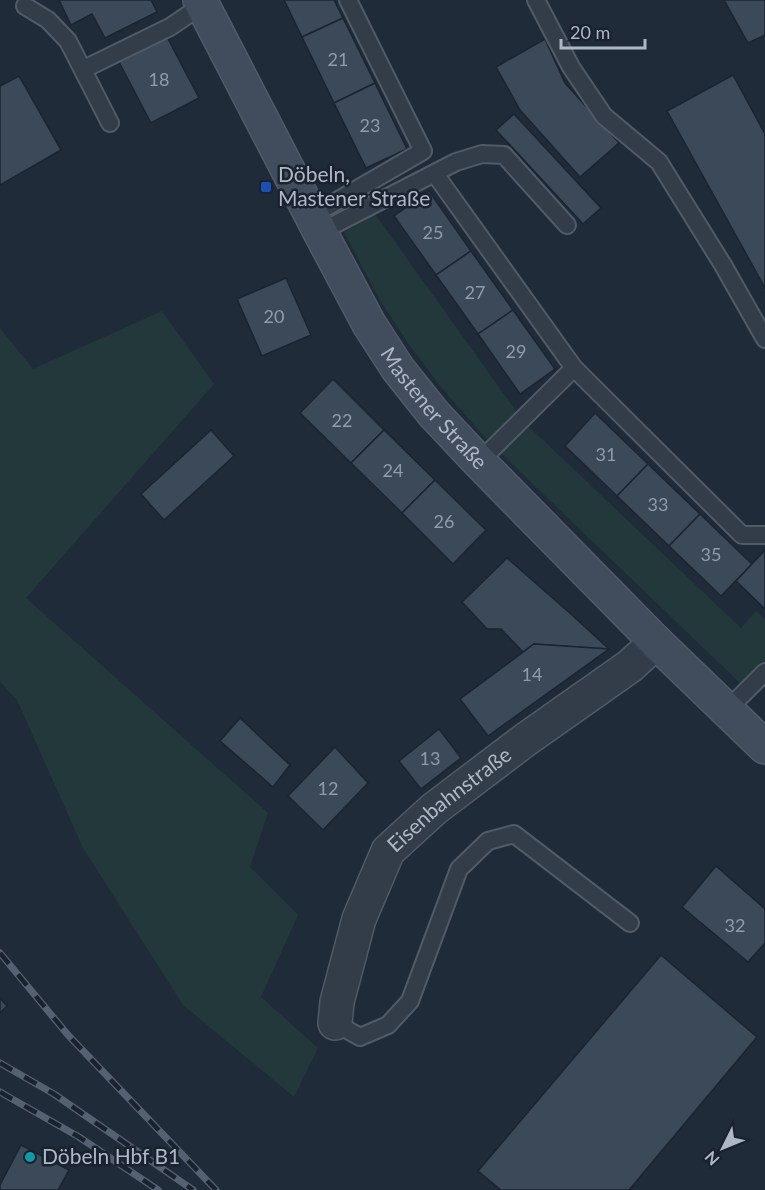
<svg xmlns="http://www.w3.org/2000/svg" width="765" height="1190" font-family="Lato,sans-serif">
	<rect width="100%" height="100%" fill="#202b39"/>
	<g fill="#22383a">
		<polygon points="375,214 524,422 741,628 756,611 765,619 765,663 743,686 489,442 440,386 408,343 379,299 344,232"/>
		<polygon points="162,311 214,384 26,598 268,813 250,867 298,915 261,997 318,1048 294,1097 183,1005 83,848 17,700 0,682 0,328 33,369"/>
	</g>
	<g fill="#3b4959" stroke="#1b2430" stroke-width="1.5">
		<polygon points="59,0 151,0 157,12 105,38 92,14 71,25"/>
		<polygon points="284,0 334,0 343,18 302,37"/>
		<polygon points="724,0 765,0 765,35 748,43"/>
		<polygon points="343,18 375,83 334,103 302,37"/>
		<polygon points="167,37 199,98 151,123 119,62"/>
		<polygon points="545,39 565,83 619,143 580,177 520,110 496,67"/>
		<polygon points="733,75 765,134 765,288 667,111"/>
		<polygon points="19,76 61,150 0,185 0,86"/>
		<polygon points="375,83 407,149 366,168 334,103"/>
		<polygon points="514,114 601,208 583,224 496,130"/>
		<polygon points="429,191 471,251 436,275 394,216"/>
		<polygon points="471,251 513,310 478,334 436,275"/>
		<polygon points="286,278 311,335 262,356 237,299"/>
		<polygon points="513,310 555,369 520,394 478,334"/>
		<polygon points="333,379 384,430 351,463 300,413"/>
		<polygon points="595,413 648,464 617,496 565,446"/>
		<polygon points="211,430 234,456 164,520 141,494"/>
		<polygon points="384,430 435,480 402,513 351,463"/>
		<polygon points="648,464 700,514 669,546 617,496"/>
		<polygon points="435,480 486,530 453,564 402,513"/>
		<polygon points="700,514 752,564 721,596 669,546"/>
		<polygon points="765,550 765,609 736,581"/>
		<polygon points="507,558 572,615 609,649 534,644 523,652 501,629 487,629 462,602"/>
		<polygon points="534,644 609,649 488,736 460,699"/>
		<polygon points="240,718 290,765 273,787 220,741"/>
		<polygon points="439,729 461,758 421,789 399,761"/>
		<polygon points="335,747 368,783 323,830 288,796"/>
		<polygon points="716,866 765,909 765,943 748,962 682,907"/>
		<polygon points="661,955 757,1037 629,1190 501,1190 478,1171"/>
		<polygon points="0,998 7,1006 0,1013"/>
		<polygon points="21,1145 69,1170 58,1190 0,1190 0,1185"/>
	</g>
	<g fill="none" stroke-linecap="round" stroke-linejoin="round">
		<defs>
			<g id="lane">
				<polyline points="536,0 571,67 604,116 659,162 723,265 765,339"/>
				<polyline points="25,6 48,20 68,41 110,123"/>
				<polyline points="84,69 170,27 207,2"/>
				<polyline points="435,174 574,368"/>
				<polyline points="311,216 423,151 348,0"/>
				<polyline points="320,232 456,162 482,154 504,155 567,225"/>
				<polyline points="479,462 574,368 742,535 765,535"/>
				<polyline points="727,710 765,672"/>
				<polyline points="335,1023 360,1037 388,1025 410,1001 459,869 488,841 514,834 630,923"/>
			</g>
			<g id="street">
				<path id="s1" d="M335 1023 337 1002 359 919 388 851 434 809 525 740 630 666 656 642"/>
			</g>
			<g id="secondary">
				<path id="s2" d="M200 0 320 232 369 324 398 369 433 413 479 462 656 642 765 747"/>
			</g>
		</defs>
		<use href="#lane" stroke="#515a67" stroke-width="20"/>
		<use href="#street" stroke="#515a67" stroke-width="36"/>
		<use href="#secondary" stroke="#515a67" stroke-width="36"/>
		<use href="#lane" stroke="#333d49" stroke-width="16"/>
		<use href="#street" stroke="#333d49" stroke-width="33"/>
		<use href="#secondary" stroke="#414c5d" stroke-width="33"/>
		<defs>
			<g id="rail">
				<polyline points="0,953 68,1035 216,1190"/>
				<polyline points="0,1063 54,1094 193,1190"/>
				<polyline points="0,1092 79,1137 158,1190"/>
			</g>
		</defs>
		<use href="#rail" stroke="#556171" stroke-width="7"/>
		<use href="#rail" stroke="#19222e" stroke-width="4.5" stroke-dasharray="14" stroke-linecap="butt"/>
	</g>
	<rect fill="#1a4fb4" stroke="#19222e" stroke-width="2" x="260" y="181" width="12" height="12" rx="3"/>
	<circle fill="#0f9aa8" stroke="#19222e" stroke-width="2" cx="30" cy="1157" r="6"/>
	<g text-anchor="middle" stroke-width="5" stroke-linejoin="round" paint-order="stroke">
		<g font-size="18" fill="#919cab">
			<text x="338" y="66">21</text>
			<text x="159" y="86">18</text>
			<text x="370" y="132">23</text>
			<text x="433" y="239">25</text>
			<text x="475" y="299">27</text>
			<text x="274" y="323">20</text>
			<text x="516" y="358">29</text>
			<text x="342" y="427">22</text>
			<text x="606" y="461">31</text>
			<text x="393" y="477">24</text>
			<text x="658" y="511">33</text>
			<text x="444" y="528">26</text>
			<text x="711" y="561">35</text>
			<text x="532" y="681">14</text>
			<text x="430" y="765">13</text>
			<text x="328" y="795">12</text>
			<text x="735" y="932">32</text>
		</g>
		<g font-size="21" fill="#aeb7c6" stroke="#19222e" text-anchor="start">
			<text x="278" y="182">Döbeln,<tspan x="278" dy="24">Mastener Straße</tspan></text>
			<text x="42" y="1164">Döbeln Hbf B1</text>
		</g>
		<g font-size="21" fill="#aeb7c6" stroke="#19222e">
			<text dy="7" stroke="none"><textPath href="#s2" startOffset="472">Mastener Straße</textPath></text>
			<text dy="7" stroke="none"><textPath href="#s1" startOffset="261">Eisenbahnstraße</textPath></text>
		</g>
	</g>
	<g transform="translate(723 1148) rotate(227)" stroke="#19222e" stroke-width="4.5" paint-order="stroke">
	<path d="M0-4.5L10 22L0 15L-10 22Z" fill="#aeb7c6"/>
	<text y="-9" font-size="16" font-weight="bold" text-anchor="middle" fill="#aeb7c6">N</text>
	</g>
	<path d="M561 39v9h84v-9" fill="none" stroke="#aeb7c6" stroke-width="3"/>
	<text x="570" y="39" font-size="18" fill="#aeb7c6" stroke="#19222e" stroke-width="4.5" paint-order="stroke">20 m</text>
</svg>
